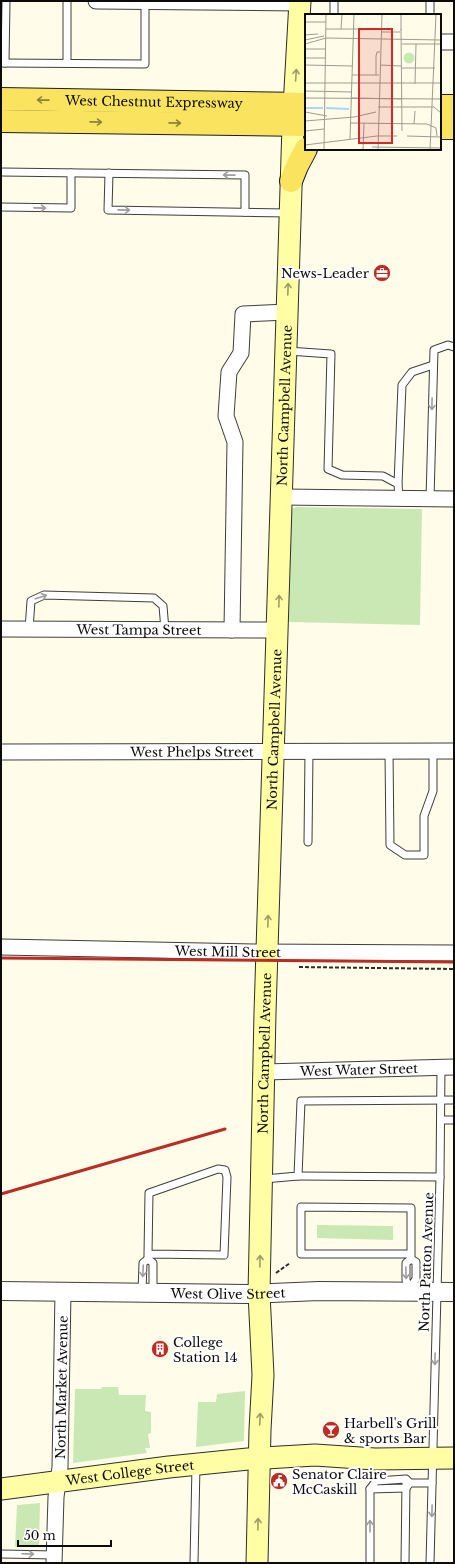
<svg xmlns="http://www.w3.org/2000/svg" width="455" height="1564" font-family="'Libre Baskerville',serif">
	<rect width="100%" height="100%" fill="#fffde9"/>
	<g fill="#cae8b4">
		<polygon points="297,507 422,509 420,625 289,622 291,513 293,508"/>
		<polygon points="317,1225 393,1226 393,1240 317,1238"/>
		<polygon points="102,1387 118,1387 119,1395 146,1395 145,1411 151,1412 151,1433 148,1434 150,1448 145,1448 147,1453 73,1463 75,1389 101,1389"/>
		<polygon points="245,1391 244,1441 196,1447 198,1402 216,1402 217,1394"/>
		<polygon points="40,1503 39,1546 15,1547 17,1505"/>
	</g>
	<g fill="none" stroke-linecap="round" stroke-linejoin="round">
		<defs>
			<g id="service">
				<polyline points="67,1 67,63"/>
				<polyline points="334,15 334,1"/>
				<polyline points="430,15 430,1"/>
				<polyline points="1,63 145,64 145,2"/>
				<polyline points="5,63 6,1"/>
				<polyline points="1,172 245,175 245,212"/>
				<polyline points="109,173 108,210 289,213"/>
				<polyline points="1,207 71,208 71,173"/>
				<polyline points="288,351 331,354 328,469 342,475 383,476 398,484 399,498"/>
				<polyline points="398,484 402,385 412,372 433,365"/>
				<polyline points="430,499 434,350 448,345 454,347"/>
				<polyline points="29,629 31,601 44,595 154,598 163,606 165,630"/>
				<polyline points="389,751 390,845 405,855 424,855 424,816 433,791 433,751"/>
				<polyline points="308,842 309,752"/>
				<polyline points="441,1120 454,1120"/>
				<polyline points="298,1176 440,1177"/>
				<polyline points="264,1179 298,1176 301,1101 454,1100"/>
				<polyline points="148,1254 224,1255 227,1177 225,1170 218,1169 149,1193 148,1254 148,1259"/>
				<polyline points="410,1287 416,1279 416,1262 411,1259"/>
				<polyline points="410,1291 406,1280 406,1263 411,1259 411,1208 301,1207 301,1254 411,1254"/>
				<polyline points="142,1292 143,1263 148,1259 153,1263 153,1292"/>
				<polyline points="410,1483 406,1488 370,1489 376,1481 406,1479 410,1483 432,1483"/>
				<polyline points="370,1489 370,1563"/>
				<polyline points="1,1554 55,1555"/>
				<polyline points="194,1563 196,1465"/>
				<polyline points="405,1563 406,1483"/>
				<polyline points="430,1563 440,1177 441,1067"/>
			</g>
			<g id="minor">
				<polyline points="96,1 300,3"/>
				<polyline points="440,42 454,42"/>
				<polyline points="282,497 454,499"/>
				<path id="s1" d="M1 629 278 630"/>
				<polyline points="232,630 235,442 226,416 229,372 241,353 243,314 287,312"/>
				<path id="s2" d="M1 752 454 751"/>
				<path id="s3" d="M1 947 254 952 454 953"/>
				<path id="s4" d="M264 1072 454 1067"/>
				<path id="s5" d="M54 1563 56 1497 60 1467 63 1292"/>
			</g>
			<g id="tertiary">
				<path id="s6" d="M1 1291 248 1294 319 1291 454 1292"/>
			</g>
			<g id="secondary">
				<path id="s7" d="M1 1489 169 1467 248 1459 315 1455 375 1459 454 1458"/>
				<path id="s8" d="M257 1563 260 1430 263 1375 259 1293 265 1013 293 125 300 1"/>
			</g>
			<g id="primary">
				<path id="s9" d="M1 99 306 104"/>
				<polyline points="440,106 454,106"/>
				<polyline points="1,121 306,125"/>
				<polyline points="440,128 454,128"/>
				<polyline points="291,181 297,166 306,149"/>
			</g>
		</defs>
		<use href="#service" stroke="#3e3e3e" stroke-width="9"/>
		<use href="#minor" stroke="#3e3e3e" stroke-width="17"/>
		<use href="#tertiary" stroke="#3e3e3e" stroke-width="20"/>
		<use href="#secondary" stroke="#2d2d2d" stroke-width="23"/>
		<use href="#primary" stroke="#1c1c1c" stroke-width="24"/>
		<g stroke="#2d2d2d" stroke-width="2" stroke-dasharray="4 2" stroke-linecap="butt">
			<polyline points="299,967 454,969"/>
			<polyline points="276,1273 290,1263"/>
		</g>
		<use href="#service" stroke="#fff" stroke-width="7"/>
		<use href="#minor" stroke="#fff" stroke-width="15"/>
		<use href="#tertiary" stroke="#fff" stroke-width="18"/>
		<use href="#secondary" stroke="#fffea4" stroke-width="21"/>
		<use href="#primary" stroke="#f9e35f" stroke-width="22"/>
		<g stroke="#ba2c24" stroke-width="3">
			<polyline points="1,958 454,962"/>
			<polyline points="1,1194 225,1129"/>
		</g>
	</g>
	<defs><path id="oneway-shaft" d="M-6 0H5M1.5-3L5.5 0L1.5 3" fill="none" stroke-width="1.6" stroke-linecap="round" stroke-linejoin="round"/></defs>
	<g stroke="#9d9d67">
		<use href="#oneway-shaft" transform="translate(296 75) rotate(-86)"/>
		<use href="#oneway-shaft" transform="translate(288 289) rotate(-88)"/>
		<use href="#oneway-shaft" transform="translate(279 601) rotate(-88)"/>
		<use href="#oneway-shaft" transform="translate(268 921) rotate(-88)"/>
		<use href="#oneway-shaft" transform="translate(260 1261) rotate(-89)"/>
		<use href="#oneway-shaft" transform="translate(260 1419) rotate(-87)"/>
		<use href="#oneway-shaft" transform="translate(258 1524) rotate(-89)"/>
	</g>
	<g stroke="#8e8239">
		<use href="#oneway-shaft" transform="translate(43 100) rotate(-179)"/>
		<use href="#oneway-shaft" transform="translate(96 122) rotate(1)"/>
		<use href="#oneway-shaft" transform="translate(175 123) rotate(1)"/>
	</g>
	<g stroke="#9d9d9d">
		<use href="#oneway-shaft" transform="translate(229 175) rotate(-179)"/>
		<use href="#oneway-shaft" transform="translate(40 208) rotate(1)"/>
		<use href="#oneway-shaft" transform="translate(124 210) rotate(1)"/>
		<use href="#oneway-shaft" transform="translate(432 404) rotate(91)"/>
		<use href="#oneway-shaft" transform="translate(41 597) rotate(-18)"/>
		<use href="#oneway-shaft" transform="translate(143 1271) rotate(93)"/>
		<use href="#oneway-shaft" transform="translate(406 1273) rotate(89)"/>
		<use href="#oneway-shaft" transform="translate(435 1359) rotate(91)"/>
		<use href="#oneway-shaft" transform="translate(432 1511) rotate(91)"/>
		<use href="#oneway-shaft" transform="translate(370 1526) rotate(-90)"/>
		<use href="#oneway-shaft" transform="translate(28 1554) rotate(2)"/>
	</g>
	<defs>
		<symbol id="office-disc" viewBox="-11 -11 22 22"><circle r="9.5" fill="#ba2c24" stroke="#fff"/><path d="M-6-3h4V-5.5h4V-3h4V5H-6ZM-1-4.5V-3h2v-1.5ZM-6 0V1H6V0Z" fill="#fff"/></symbol>
		<symbol id="building-disc" viewBox="-11 -11 22 22"><circle r="9.5" fill="#ba2c24" stroke="#fff"/><path d="M-4-6H4V6H1V3H-1V6H-4ZM-2.5-4.3h1.7v1.8h-1.7ZM.8-4.3h1.7v1.8H.8ZM-2.5-1h1.7V.8h-1.7ZM.8-1h1.7V.8H.8Z" fill="#fff"/></symbol>
		<symbol id="bar-disc" viewBox="-11 -11 22 22"><circle r="9.5" fill="#ba2c24" stroke="#fff"/><path d="M-6-5H6L.8 .8V4.5H3.5V6h-7V4.5H-.8V.8Z" fill="#fff"/></symbol>
		<symbol id="civic-disc" viewBox="-11 -11 22 22"><circle r="9.5" fill="#ba2c24" stroke="#fff"/><path d="M-.6-6.5H3V-4.5H.6V-3L4-1V1h2V6H-6V1h2V-1L-.6-3ZM-1.2 2.5V6h2.4V2.5Z" fill="#fff"/></symbol>
	</defs>
	<g fill-rule="evenodd">
		<use href="#office-disc" x="372" y="263" width="20" height="20"/>
		<use href="#building-disc" x="150" y="1339" width="20" height="20"/>
		<use href="#bar-disc" x="321" y="1420" width="20" height="20"/>
		<use href="#civic-disc" x="269" y="1471" width="20" height="20"/>
	</g>
	<g text-anchor="middle" stroke-width="4" stroke-linejoin="round" paint-order="stroke">
		<g font-size="13" fill="#0b0b0b" stroke="#fff">
			<text dy="5" stroke="none"><textPath href="#s9" startOffset="153">West Chestnut Expressway</textPath></text>
			<text dy="5" stroke="none"><textPath href="#s8" startOffset="1158">North Campbell Avenue</textPath></text>
			<text dy="5" stroke="none"><textPath href="#s1" startOffset="138">West Tampa Street</textPath></text>
			<text dy="5" stroke="none"><textPath href="#s8" startOffset="834">North Campbell Avenue</textPath></text>
			<text dy="5" stroke="none"><textPath href="#s2" startOffset="191">West Phelps Street</textPath></text>
			<text dy="5" stroke="none"><textPath href="#s3" startOffset="227">West Mill Street</textPath></text>
			<text dy="5" stroke="none"><textPath href="#s8" startOffset="510">North Campbell Avenue</textPath></text>
			<text dy="5" stroke="none"><textPath href="#s4" startOffset="95">West Water Street</textPath></text>
			<text transform="translate(426 1262) rotate(-88)" y="5">North Patton Avenue</text>
			<text dy="5" stroke="none"><textPath href="#s6" startOffset="227">West Olive Street</textPath></text>
			<text dy="5" stroke="none"><textPath href="#s5" startOffset="176">North Market Avenue</textPath></text>
			<text dy="5" stroke="none"><textPath href="#s7" startOffset="130">West College Street</textPath></text>
		</g>
		<g font-size="13" fill="#0b0b0b" stroke="#fff" text-anchor="start">
			<text x="369" y="278" text-anchor="end">News-Leader</text>
			<text x="173" y="1347">College<tspan x="173" dy="15">Station 14</tspan></text>
			<text x="344" y="1428">Harbell's Grill<tspan x="344" dy="15">&amp; sports Bar</tspan></text>
			<text x="292" y="1479">Senator Claire<tspan x="292" dy="15">McCaskill</tspan></text>
		</g>
	</g>
	<g transform="translate(305 14)">
		<rect width="136" height="136" fill="#fffde9"/>
		<path d="M98.5 44a5.5 5.5 0 1 1 11 0a5.5 5.5 0 1 1-11 0Z" fill="#cae8b4"/>
		<path fill="none" stroke="#aed4f6" stroke-width="2" d="M0 94H18M21 94 44 95"/>
		<path fill="none" stroke="#9d9c90" stroke-width="1" d="M96 0V16M0 8H21M21 15H76M36 15 37 0M96 15 97 117M76 18H95M0 21 13 20M0 26 19 22M0 30 21 24 136 26M97 30H136M0 35H21M0 44H21M0 51 48 52M75 51 96 52M96 54H130M47 61H74M71 61V42L72 38H75M0 69H136M110 70 111 30M0 77 47 78M0 84 136 85M47 84 97 85M73 93H129L136 99M0 98 22 102M0 107 49 103 71 98M46 109 122 110 131 114 132 122M109 110 110 97M0 117 19 115M102 122 136 123M45 125 49 0M0 131 72 122H92M67 133 136 134M19 136 21 0M58 136 59 109M73 136 77 0M125 136 131 0"/>
		<path fill="#d62828" fill-opacity="0.15" stroke="#d62828" stroke-width="2" d="M54 15H87V129H54Z"/>
		<rect width="136" height="136" fill="none" stroke="#0b0b0b" stroke-width="2"/>
	</g>
	<rect width="455" height="1564" fill="none" stroke="#0b0b0b" stroke-width="4"/>
	<path d="M18 1540v6h93v-6" fill="none" stroke="#0b0b0b" stroke-width="2"/>
	<text x="24" y="1540" font-size="12" fill="#0b0b0b" stroke="#ffffff" stroke-width="3" paint-order="stroke">50 m</text>
</svg>
